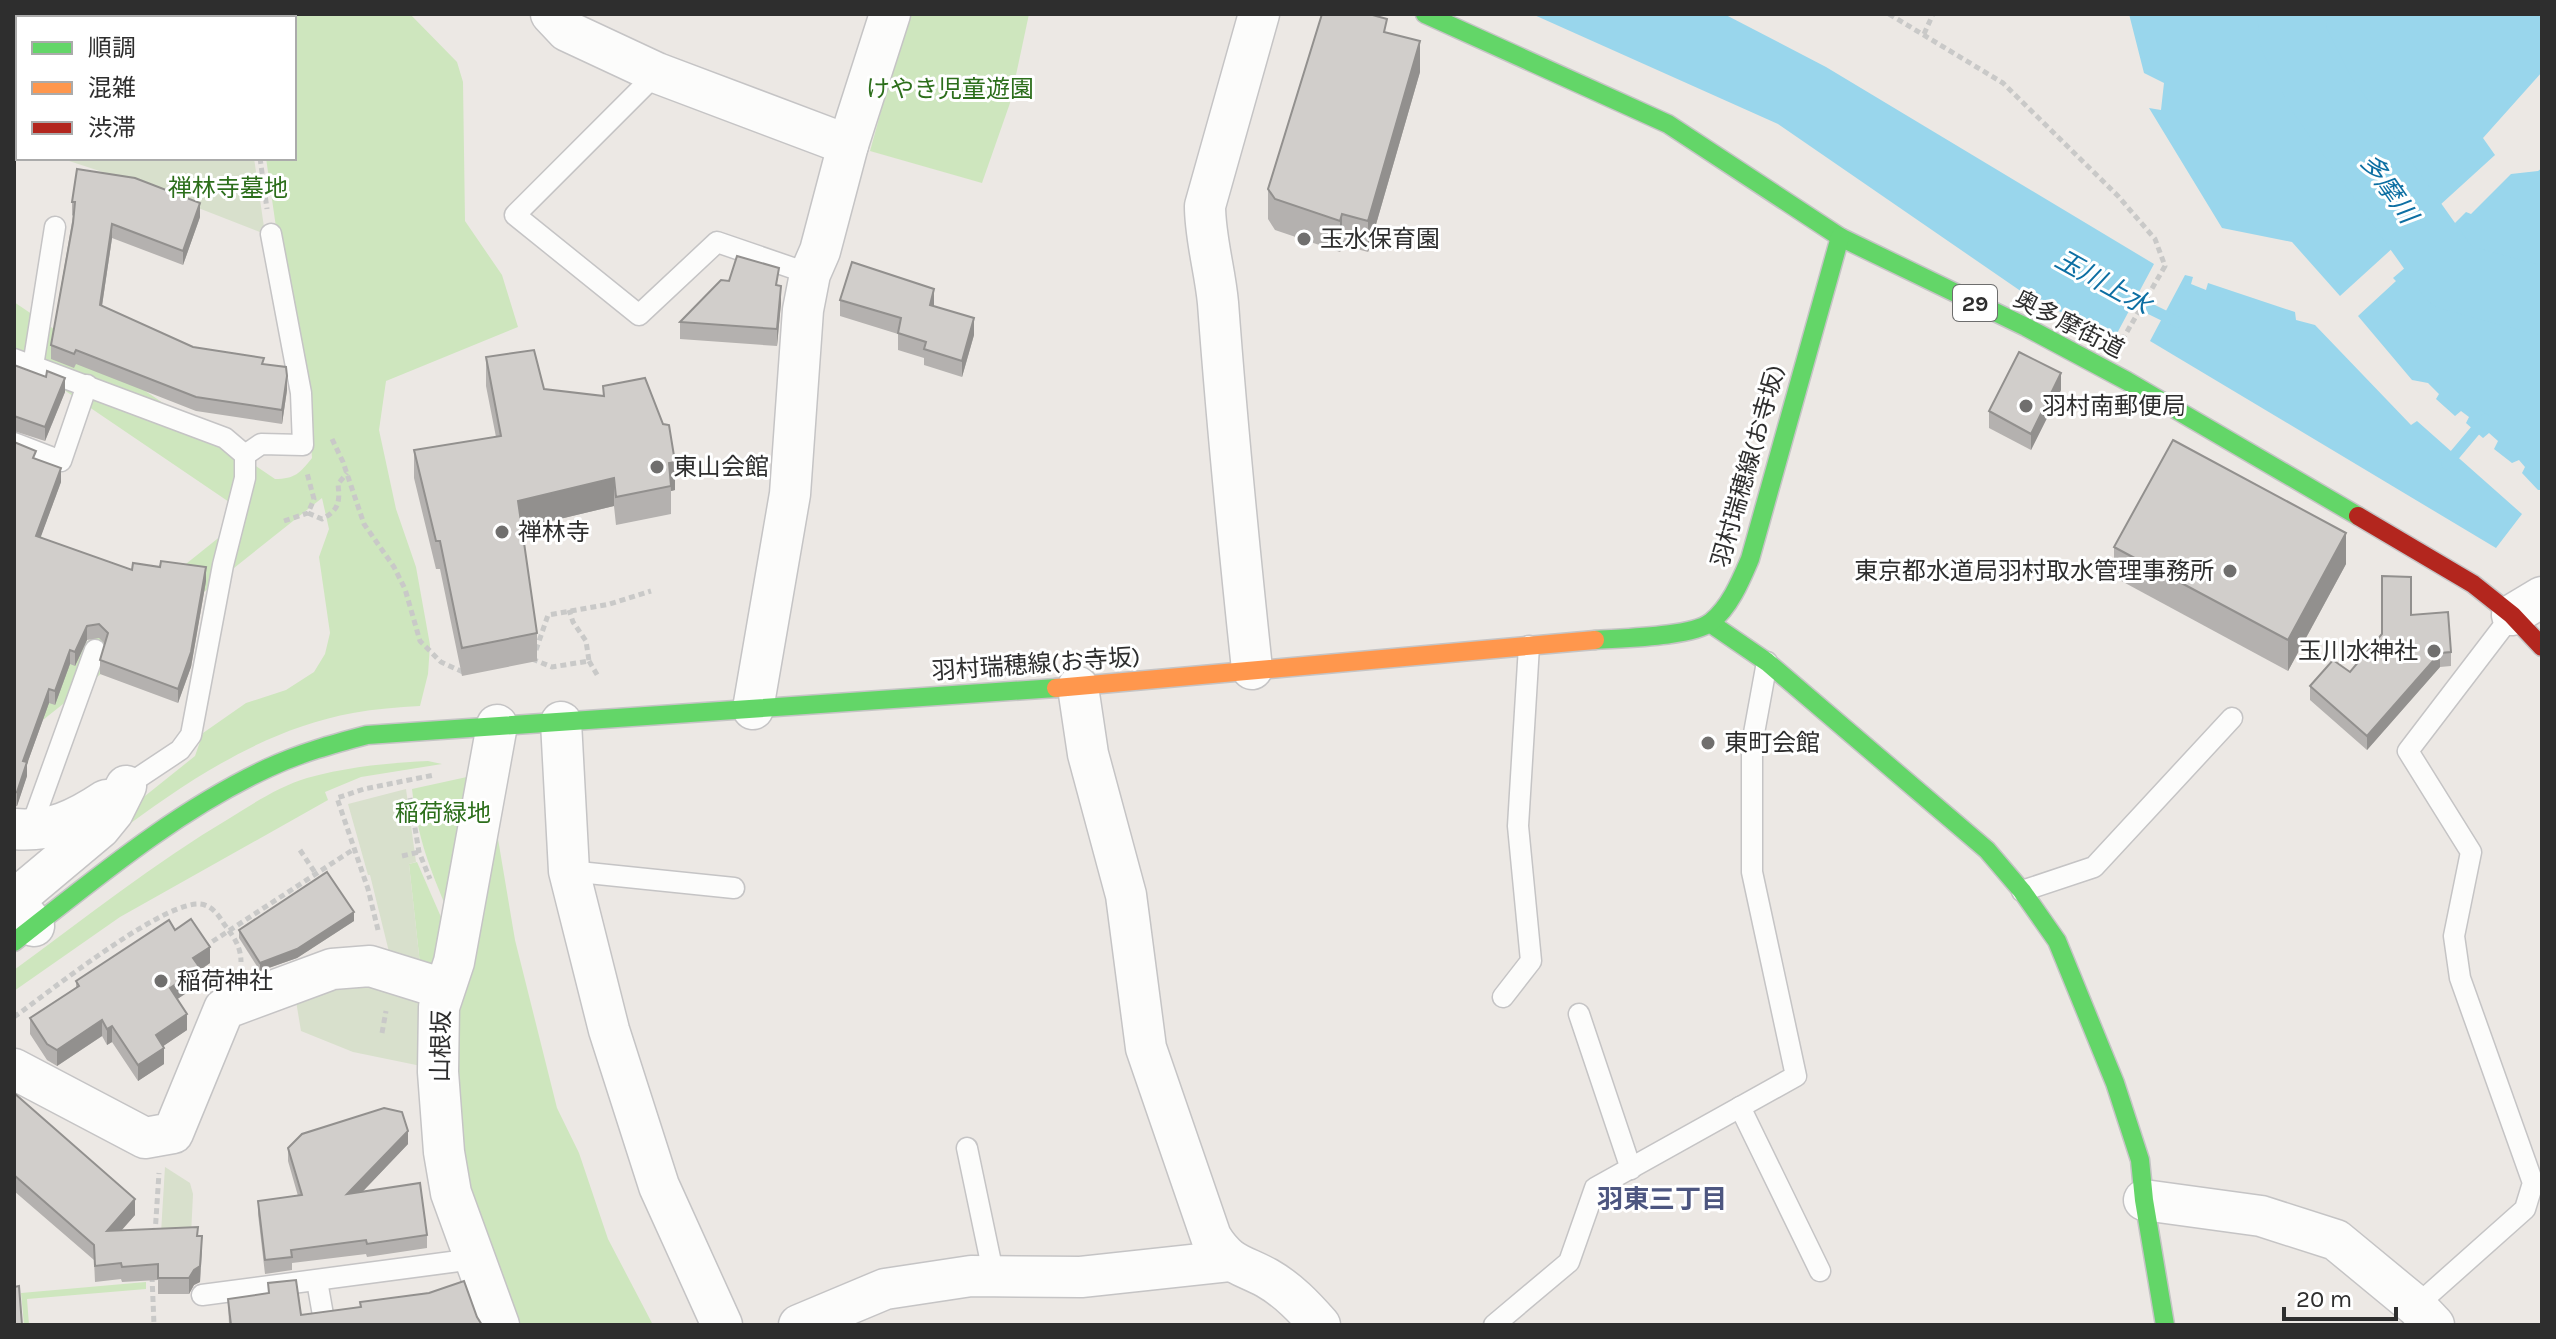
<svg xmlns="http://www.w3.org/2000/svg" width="2556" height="1339" font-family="Karla,'Noto Sans JP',sans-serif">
	<rect width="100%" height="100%" fill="#ece8e4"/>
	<g fill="#cee6be">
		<path d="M248 14H410L457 62 463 82 465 221 502 275 518 327 386 381 379 430 396 509 416 567 430 645 428 674 420 706C398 707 375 709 353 713 264 729 185 782 115 835L135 804 195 756 203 733 246 703 286 690 314 672 325 654 330 633 319 557 329 529 322 498 14 743 16 699 104 628 14 518 129 596H146L237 523 235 506 14 356V302L275 479C295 479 300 473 312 458L307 391 277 234 266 158H294V18H249Z"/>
		<polygon points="912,14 1029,14 1010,103 982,183 870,151 902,35"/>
		<path d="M428 761 442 764 361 777 325 792 328 800 120 917 14 991V970C85 918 154 863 230 818 254 803 280 786 307 778 347 767 386 763 428 761Z"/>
		<path d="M476 775 449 914C429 867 418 839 412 789Z"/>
		<polygon points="497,833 515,940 557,1108 579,1153 608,1239 653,1325 510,1325 460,1182 446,1070"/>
		<polygon points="417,862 441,917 441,965 420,964 409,864"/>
		<polygon points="146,1282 146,1289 27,1299 29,1325 24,1325 21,1293"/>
	</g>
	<g fill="#d8e0cc">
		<polygon points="14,14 235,14 236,18 18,18 18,144 14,142"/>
		<polygon points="60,158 254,158 265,234 124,179"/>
		<polygon points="406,789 416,862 409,864 420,964 390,956 370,875 368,875 348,804"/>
		<polygon points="369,982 420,998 426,1067 353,1052 301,1031 295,995"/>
		<polygon points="165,1167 190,1183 193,1194 191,1235 161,1233"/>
	</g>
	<g fill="#99d6ec">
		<polygon points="1532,14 1724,14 1826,67 2154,264 2114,339 2025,294 1778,124"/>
		<polygon points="2129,14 2542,14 2542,72 2483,138 2495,155 2340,296 2292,242 2222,228 2149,108 2161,110 2164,83 2144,73"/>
		<polygon points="2542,168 2542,490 2538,490 2522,473 2525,467 2519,460 2512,463 2494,449 2498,441 2489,433 2483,438 2466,423 2469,417 2461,411 2455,416 2436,399 2439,394 2428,383 2412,380 2358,316 2396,281 2393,278 2413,261 2416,264 2451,233 2449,229 2466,212 2471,214 2511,174 2538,171"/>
		<polygon points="2185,275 2193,277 2191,284 2206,290 2208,283 2295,312 2296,320 2315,325 2411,425 2417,421 2522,514 2496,548 2150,341"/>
	</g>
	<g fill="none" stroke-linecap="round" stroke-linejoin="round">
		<g stroke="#99d6ec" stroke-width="11">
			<polyline points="2124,296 2177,322"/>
			<polyline points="2447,464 2485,419"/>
		</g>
		<polyline stroke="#99d6ec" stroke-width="68" points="2291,14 2294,39 2321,93 2451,276 2542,301"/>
		<defs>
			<g id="lane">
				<polyline points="657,73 515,215 639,315 717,242 810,274"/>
				<polyline points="14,359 225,438 245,455 245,478 223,565 191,735 180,750 126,786"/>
				<polyline points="33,366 55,227"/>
				<polyline points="14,443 61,461 87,385"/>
				<polyline points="245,455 261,444 303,445 301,393 271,234"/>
				<polyline points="30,830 95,650"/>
				<polyline points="569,871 734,888"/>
				<polyline points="2022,891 2094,867 2232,718"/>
				<polyline points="1503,997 1531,961 1518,826 1529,646"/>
				<polyline points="1579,1014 1631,1169"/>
				<polyline points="1740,1107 1820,1271"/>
				<polyline points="967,1148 994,1277"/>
				<polyline points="317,1281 323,1315"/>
				<polyline points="202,1295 474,1259"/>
				<polyline points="2416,1306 2525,1209 2533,1183 2460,978 2454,936 2471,852 2408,751 2512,615"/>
				<polyline points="1494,1325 1569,1262 1595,1188 1796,1076 1752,872 1752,744 1767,662"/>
			</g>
			<g id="street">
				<polyline points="551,14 567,31 657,73 848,145"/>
				<polyline points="2512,615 2542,597"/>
				<path d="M1252 669C1239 547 1227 425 1218 303 1215 270 1205 238 1205 206L1259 14"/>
				<path d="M1078 687 1088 754 1126 895 1146 1048 1211 1237C1228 1265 1241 1264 1267 1278 1288 1290 1304 1307 1320 1325"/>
				<polyline points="753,709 790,494 803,310 810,274 820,251 848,145 890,14"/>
				<polyline points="561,722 569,871 609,1030 659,1186 722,1325"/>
				<polyline points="497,725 454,962 439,1007 438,1072 444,1152 451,1193 499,1325"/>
				<path d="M14 829C51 832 76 820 106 800"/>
				<polyline points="34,926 20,908 20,895 100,828 113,812 126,786"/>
				<polyline points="14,1069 145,1138 173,1133 224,1009 332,969 370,966 444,989"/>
				<polyline points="2144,1200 2261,1216 2336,1240 2416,1306 2434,1325"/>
				<polyline points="799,1325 885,1289 971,1276 1081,1277 1229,1261"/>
			</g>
			<g id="fast">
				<polyline points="1425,14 1668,124 1840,237 2026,327 2127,381 2358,516"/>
				<polyline points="1710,623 1767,662 1987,850 2022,891 2057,941 2115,1083 2140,1160 2144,1200 2165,1325"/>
				<path d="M1595 640C1621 638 1692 637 1711 622 1730 607 1741 580 1750 559L1840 237"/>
				<path d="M14 942C95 879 174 812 268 768 300 753 333 744 367 735L1056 688"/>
			</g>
			<polyline id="slow" points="1056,688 1595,640"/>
			<polyline id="jam" points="2358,516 2473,584 2512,615 2542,647"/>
		</defs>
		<use href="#lane" stroke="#c5c4c5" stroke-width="23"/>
		<use href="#street" stroke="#c5c4c5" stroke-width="43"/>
		<use href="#fast" stroke="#c5c4c5" stroke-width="21"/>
		<use href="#slow" stroke="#c5c4c5" stroke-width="21"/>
		<use href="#jam" stroke="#c5c4c5" stroke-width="21"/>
		<g stroke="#c9c9c8" stroke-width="5" stroke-dasharray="6 4" stroke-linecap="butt">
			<polyline points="241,14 242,18"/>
			<polyline points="1889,14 2003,83 2118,196 2155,239 2165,266 2124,337"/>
			<polyline points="1924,34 1933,14"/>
			<polyline points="260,158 267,209"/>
			<polyline points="332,439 343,462 364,524 394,567 405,589 420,641 441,662 465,673"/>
			<path d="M308 513 322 519C339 510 340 502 338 484L347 473"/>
			<polyline points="284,521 308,513 314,499 307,473"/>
			<polyline points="536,650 548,615 610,604 651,591"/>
			<polyline points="532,659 552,667 589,661 586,641 573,622 569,610"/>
			<polyline points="589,661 599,678"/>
			<polyline points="410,798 419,852 430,879"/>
			<polyline points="300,850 316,874"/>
			<polyline points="402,856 419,852"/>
			<polyline points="378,930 368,889 337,798 364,789 434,775"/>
			<polyline points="204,947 354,849"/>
			<path d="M14 1017C52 990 154 908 196 904 210 903 218 914 224 924 233 936 241 946 241 962"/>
			<polyline points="382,1033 386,1011"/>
			<polyline points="155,1234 159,1173"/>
			<polyline points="152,1276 154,1325"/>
		</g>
		<use href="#lane" stroke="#fcfcfb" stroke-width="20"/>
		<use href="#street" stroke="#fcfcfb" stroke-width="40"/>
		<use href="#fast" stroke="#63d668" stroke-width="18"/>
		<use href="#slow" stroke="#ff974d" stroke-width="18"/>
		<use href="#jam" stroke="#b3261e" stroke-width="18"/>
	</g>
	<g fill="#b4b1af">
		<polygon points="1387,33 1420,72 1368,252 1342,245 1340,252 1275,230 1268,219 1268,189"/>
		<polygon points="72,202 200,217 183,265 112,238 102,306 193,347 264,364 287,390 282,424 196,411 76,364 74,368 51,359 51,345 73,216 72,215"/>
		<polygon points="729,281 779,286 781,303 777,346 680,339 680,322"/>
		<polygon points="840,300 934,306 974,335 962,377 924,365 924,358 898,350 898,334 840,316"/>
		<polygon points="486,357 544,389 603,396 603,386 675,490 671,491 671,514 616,525 614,506 522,528 537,633 537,661 462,676 440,569 436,569 414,478 414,450 496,437 486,386"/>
		<polygon points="14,365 65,392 45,441 14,431"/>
		<polygon points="2061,390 2031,450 1989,428 1989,411"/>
		<polygon points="14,442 61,482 40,538 132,570 206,581 191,667 178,703 100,674 100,660 105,644 99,638 87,640 75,666 70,664 55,705 49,703 27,764 27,776 17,806 14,807"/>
		<polygon points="2114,547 2346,564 2288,671 2114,577"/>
		<polygon points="2411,615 2451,652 2451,666 2440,667 2367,750 2310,700 2310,686 2350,672 2382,634"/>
		<polygon points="354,921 297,958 260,971 239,938 239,930"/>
		<polygon points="175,930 210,963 200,970 200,984 177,999 187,1030 163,1046 164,1064 138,1081 112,1042 107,1045 102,1036 57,1066 47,1060 30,1034 30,1018 76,988 76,981"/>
		<polygon points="14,1093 135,1215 121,1230 198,1236 202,1252 200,1282 194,1285 189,1294 158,1294 158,1280 122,1282 121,1279 95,1282 94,1260 14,1191"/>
		<polygon points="408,1144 362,1192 427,1235 427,1248 367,1257 366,1254 292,1263 292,1270 265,1274 258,1214 258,1201 298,1196 288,1161 288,1148"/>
		<polygon points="268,1283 301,1315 360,1307 360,1302 477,1317 482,1325 229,1325 228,1299 268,1293"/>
	</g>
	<g fill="#92908e">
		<polygon points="1420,41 1420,72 1368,252 1368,221"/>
		<polygon points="200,203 200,217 183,265 183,251"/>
		<polygon points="1342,214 1342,245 1340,252 1340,221"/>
		<polygon points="112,224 112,238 100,319 100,305"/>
		<polygon points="781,286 781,303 777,346 777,329"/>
		<polygon points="934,289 934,305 930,321 930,305"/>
		<polygon points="974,318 974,335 962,377 962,361"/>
		<polygon points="2061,373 2061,390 2031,450 2031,434"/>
		<polygon points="287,376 287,390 282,424 282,410"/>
		<polygon points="65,378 65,392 45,441 45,427"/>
		<polygon points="675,462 675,490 671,491 669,463"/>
		<polygon points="61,468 61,482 36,550 36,536"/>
		<polygon points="614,478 614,506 518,529 518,501"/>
		<polygon points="2346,533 2346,564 2288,671 2288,640"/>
		<polygon points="206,567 206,581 191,667 178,703 178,689"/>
		<polygon points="87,626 87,640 75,666 75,652"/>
		<polygon points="70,650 70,664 55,705 55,691"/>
		<polygon points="2440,653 2440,667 2367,750 2367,736"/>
		<polygon points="49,689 49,703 27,764 27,776 17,806 17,792 23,761"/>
		<polygon points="354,912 354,921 297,958 260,971 260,963"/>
		<polygon points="210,947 210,963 200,970 200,984 170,1004 170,988 193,958"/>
		<polygon points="187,1014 187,1030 156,1051 156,1035"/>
		<polygon points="102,1020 102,1036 57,1066 57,1050"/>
		<polygon points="112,1026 112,1042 107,1045 107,1029"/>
		<polygon points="164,1048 164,1064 138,1081 138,1065"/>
		<polygon points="408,1131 408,1144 347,1208 347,1194"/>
		<polygon points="135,1199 135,1215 107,1247 107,1231"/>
		<polygon points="202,1236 200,1282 194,1285 189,1294 189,1278"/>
	</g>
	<g fill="#d1cecb" stroke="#92908e" stroke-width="2">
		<polygon points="1322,14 1369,14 1387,19 1384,32 1420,41 1368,221 1342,214 1340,221 1275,199 1268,189"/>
		<polygon points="77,169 135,178 200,203 183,251 112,224 100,305 193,347 264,358 262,364 286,367 287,376 282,410 196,397 76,350 74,354 51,345 73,223 75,202 72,202"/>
		<polygon points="737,256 779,268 776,285 781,286 777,329 680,322 721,280 729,281"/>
		<polygon points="852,262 934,289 930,305 974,318 962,361 924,349 926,342 898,333 901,318 840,300"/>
		<polygon points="534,350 544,389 604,396 603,386 645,378 663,424 669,425 675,462 669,463 671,486 616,497 614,478 518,501 537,633 462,648 440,541 436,541 414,450 501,436 486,357"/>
		<polygon points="2019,352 2061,373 2031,434 1989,411"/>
		<polygon points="14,365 46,377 47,371 65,378 45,427 14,416"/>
		<polygon points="2173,440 2346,533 2288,640 2114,547"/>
		<polygon points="14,442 36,451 33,458 61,468 36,536 132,570 133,563 160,567 161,561 206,567 191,652 178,689 100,660 108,633 99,624 87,626 75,652 70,650 55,691 49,689 23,761 27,762 17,792 14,793 14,501 15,497 14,496"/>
		<polygon points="2382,576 2411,577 2411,615 2448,612 2451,652 2440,653 2367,736 2310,686 2333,660 2350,672 2382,634"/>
		<polygon points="327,872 354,912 297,949 260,963 239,930"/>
		<polygon points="191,919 210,947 193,958 200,968 170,988 187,1014 156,1035 164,1048 138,1065 112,1026 107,1029 102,1020 57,1050 47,1044 30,1018 79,986 76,981 169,920 175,930"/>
		<polygon points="14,1093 135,1199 107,1231 198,1227 197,1236 202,1236 200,1266 194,1270 189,1278 158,1278 158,1264 122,1267 121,1263 95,1266 94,1245 14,1175"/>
		<polygon points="384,1108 402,1112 408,1131 347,1194 420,1183 427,1235 367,1244 366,1240 291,1250 292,1257 265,1260 258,1201 302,1195 288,1148 302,1134"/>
		<polygon points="296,1280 301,1315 361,1307 360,1302 429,1293 464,1281 477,1317 482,1325 231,1325 228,1299 269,1293 268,1283"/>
		<polygon points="19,1286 22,1325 14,1325 14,1287"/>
	</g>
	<g fill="#706f6e" stroke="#fff" stroke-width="3">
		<circle cx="1304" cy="239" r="8"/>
		<circle cx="2026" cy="406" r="8"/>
		<circle cx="657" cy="467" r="8"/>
		<circle cx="502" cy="532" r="8"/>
		<circle cx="2230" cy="571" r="8"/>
		<circle cx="2434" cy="651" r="8"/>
		<circle cx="1708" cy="743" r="8"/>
		<circle cx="161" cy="981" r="8"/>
	</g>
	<g text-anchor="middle" stroke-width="6" stroke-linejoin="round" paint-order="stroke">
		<rect fill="#fff" stroke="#6d6d6d" stroke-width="2" x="1953" y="285" width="44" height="36" rx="6"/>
		<g font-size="22" font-weight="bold" fill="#2e2e2e">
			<text x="1975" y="311">29</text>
		</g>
		<g font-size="24" fill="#2c6e1b" stroke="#fff">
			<text x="950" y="97">けやき児童遊園</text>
			<text x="228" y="196">禅林寺墓地</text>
			<text x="443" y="821">稲荷緑地</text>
		</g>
		<g font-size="24" fill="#2e2e2e" stroke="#fff" text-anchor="start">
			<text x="1320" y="247">玉水保育園</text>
			<text x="2042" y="414">羽村南郵便局</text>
			<text x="673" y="475">東山会館</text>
			<text x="518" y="540">禅林寺</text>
			<text x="2214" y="579" text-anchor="end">東京都水道局羽村取水管理事務所</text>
			<text x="2418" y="659" text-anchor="end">玉川水神社</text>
			<text x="1724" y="751">東町会館</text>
			<text x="177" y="989">稲荷神社</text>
		</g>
		<g font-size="24" fill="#2e2e2e" stroke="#fff">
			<text transform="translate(2069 324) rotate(27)" y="8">奥多摩街道</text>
			<text transform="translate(1748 466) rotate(-74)" y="8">羽村瑞穂線(お寺坂)</text>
			<text transform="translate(1036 664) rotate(-4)" y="8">羽村瑞穂線(お寺坂)</text>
			<text transform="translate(441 1046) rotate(-89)" y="8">山根坂</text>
		</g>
		<g font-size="26" font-style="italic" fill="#0d6fa3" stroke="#fff">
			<text transform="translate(2389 188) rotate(55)" y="9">多摩川</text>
			<text transform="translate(2103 282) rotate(29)" y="9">玉川上水</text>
		</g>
		<g font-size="26" font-weight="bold" fill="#4d5680" stroke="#fff">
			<text x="1662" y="1208">羽東三丁目</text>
		</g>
	</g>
	<rect width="2556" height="1339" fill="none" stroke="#2e2e2e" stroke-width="32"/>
	<rect x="16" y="16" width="280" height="144" fill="#ffffff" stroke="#ababab" stroke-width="2"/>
	<rect x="32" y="42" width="40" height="12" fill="#63d668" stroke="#ababab" stroke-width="2"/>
	<text x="88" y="56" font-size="24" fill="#2e2e2e">順調</text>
	<rect x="32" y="82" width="40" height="12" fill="#ff974d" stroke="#ababab" stroke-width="2"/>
	<text x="88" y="96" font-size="24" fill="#2e2e2e">混雑</text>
	<rect x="32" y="122" width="40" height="12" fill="#b3261e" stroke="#ababab" stroke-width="2"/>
	<text x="88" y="136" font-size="24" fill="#2e2e2e">渋滞</text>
	<path d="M2284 1307v12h112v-12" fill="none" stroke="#2e2e2e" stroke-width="4"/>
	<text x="2296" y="1307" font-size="24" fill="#2e2e2e" stroke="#ffffff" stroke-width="6" paint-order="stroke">20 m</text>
</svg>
